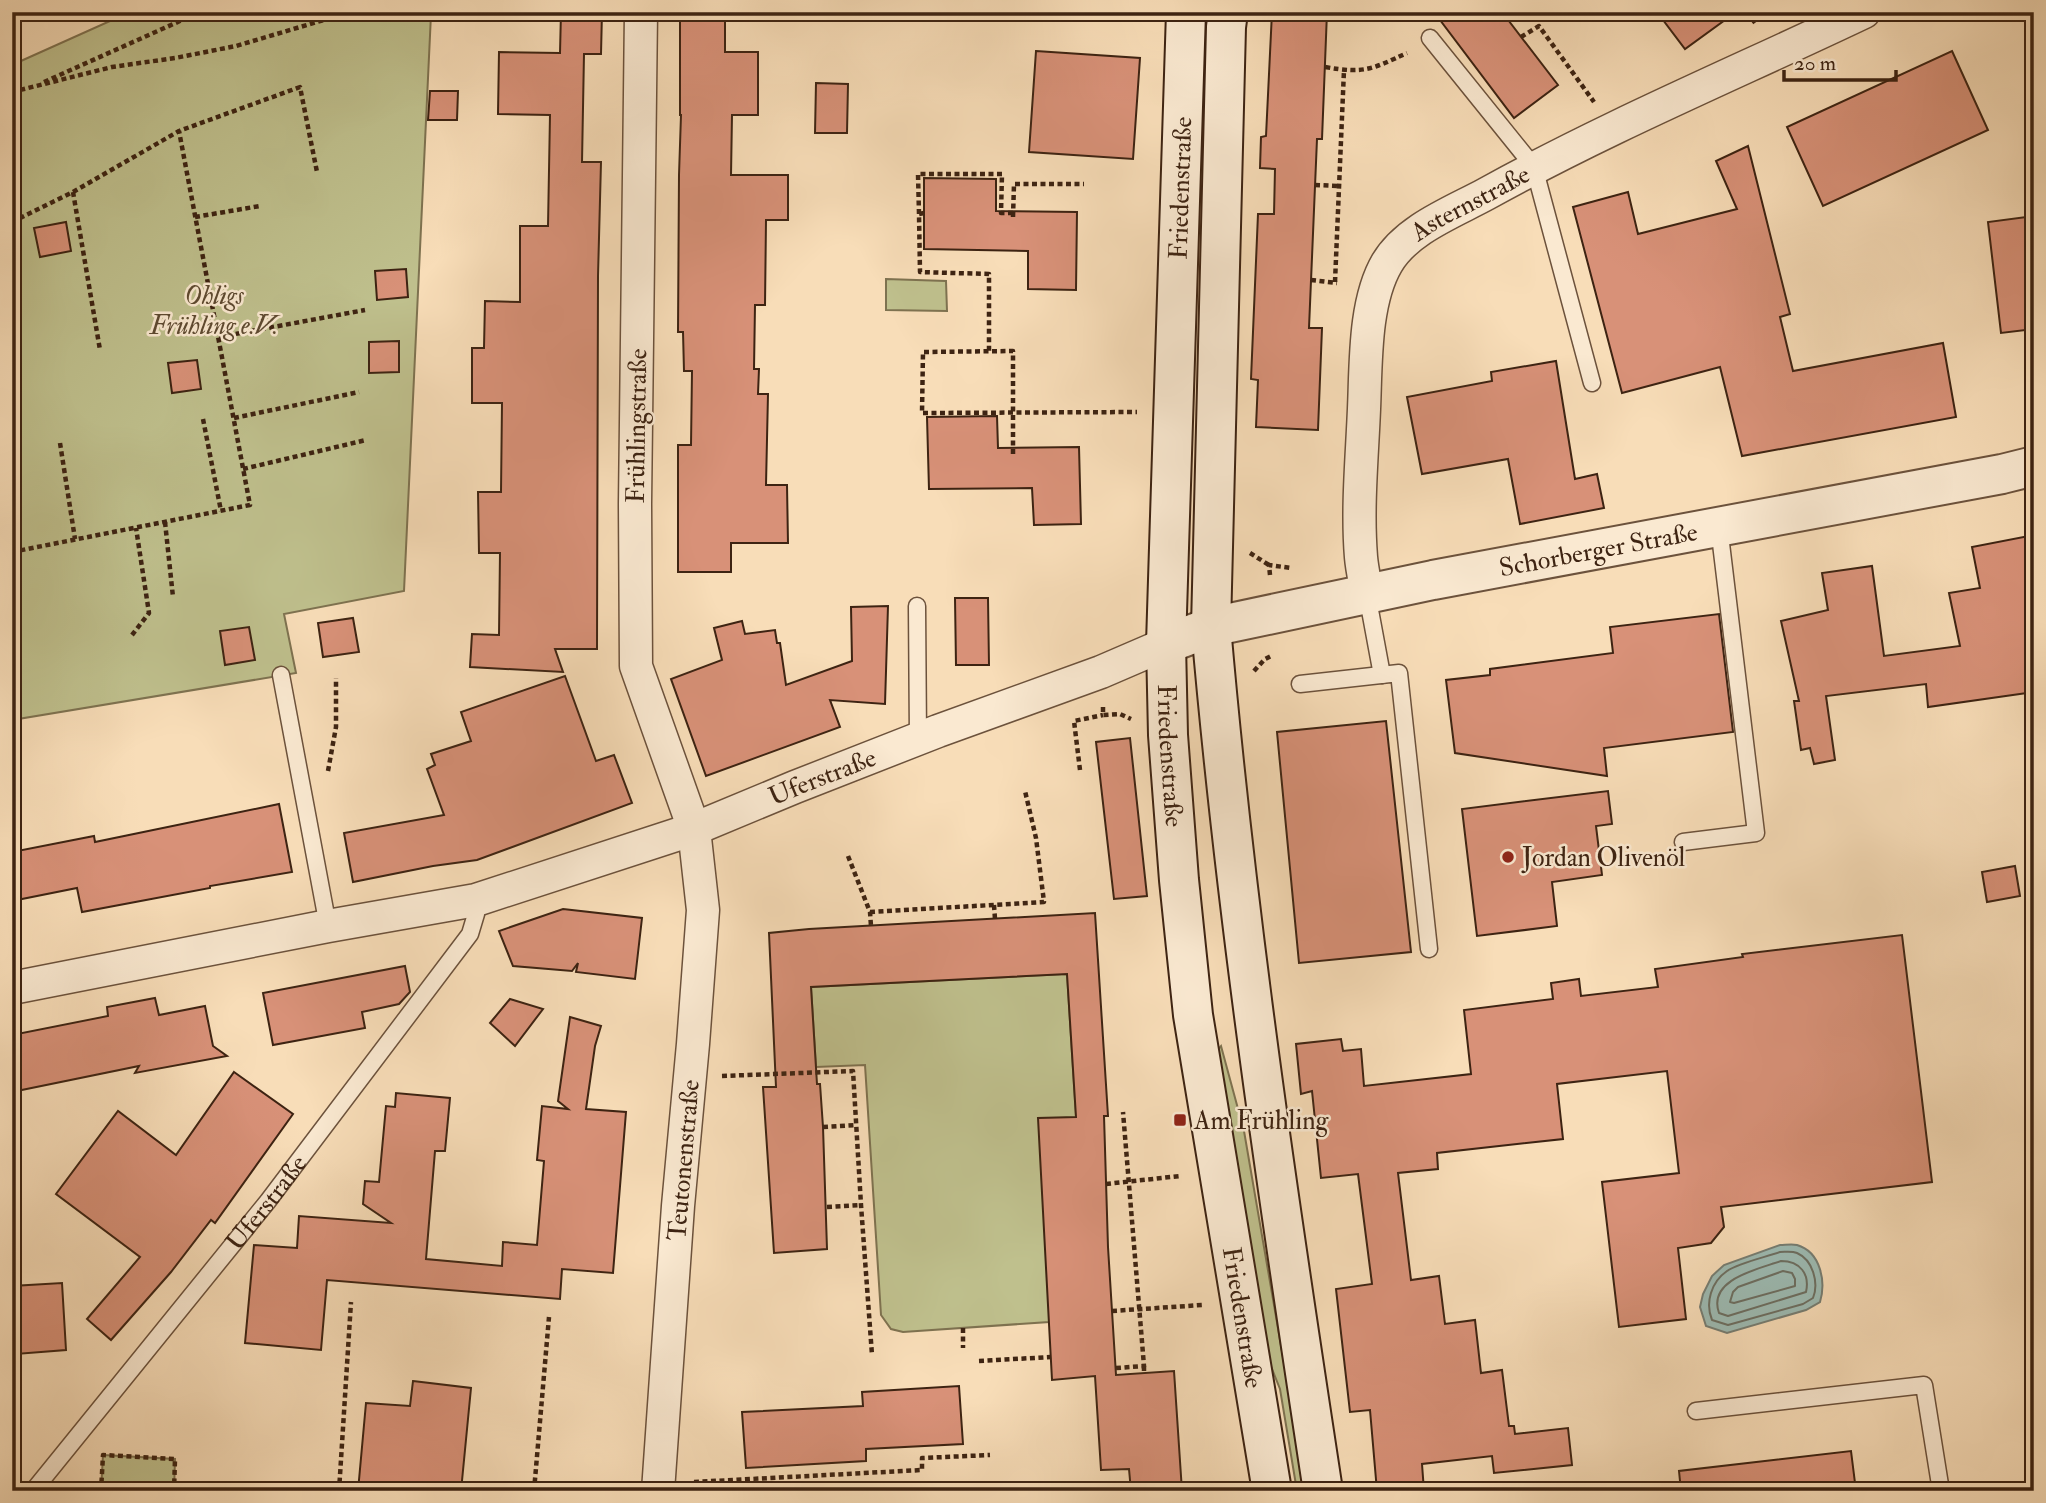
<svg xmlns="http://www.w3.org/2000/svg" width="2046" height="1503" font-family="'IM FELL Double Pica',serif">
	<rect width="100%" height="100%" fill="#f8ddb8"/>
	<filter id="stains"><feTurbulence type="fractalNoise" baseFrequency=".00286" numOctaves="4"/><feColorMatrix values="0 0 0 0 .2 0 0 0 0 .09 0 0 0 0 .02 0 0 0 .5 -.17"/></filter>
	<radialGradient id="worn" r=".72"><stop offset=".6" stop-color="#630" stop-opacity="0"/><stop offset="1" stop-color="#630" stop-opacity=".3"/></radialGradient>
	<g fill="#bfc08d" stroke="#7e7250" stroke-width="2">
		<polygon points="130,12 443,12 431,14 404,591 284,614 296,673 12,720 12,65"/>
		<polygon points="886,279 946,281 947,311 886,310"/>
		<polygon points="1067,974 1076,1117 1049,1322 903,1332 891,1329 881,1315 865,1065 816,1067 811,987"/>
		<polygon points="1221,1046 1244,1131 1306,1491 1297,1491 1280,1389 1258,1334 1214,1054"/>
		<polygon points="103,1455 175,1459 174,1491 101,1491"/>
	</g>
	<path fill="#9dbbb3" stroke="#777e73" stroke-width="2" d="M1780 1245C1785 1245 1792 1244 1797 1245 1821 1252 1826 1282 1820 1302L1806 1310 1727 1333 1706 1326 1700 1307 1703 1294 1712 1276 1724 1265Z"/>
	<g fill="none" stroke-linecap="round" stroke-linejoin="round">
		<g stroke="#6d6f62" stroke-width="2">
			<path d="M1780 1252C1786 1252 1792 1251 1797 1253 1813 1260 1819 1283 1813 1298L1803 1304 1728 1325 1712 1320C1705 1303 1711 1282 1727 1271 1739 1263 1766 1257 1780 1252Z"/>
			<path d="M1781 1261C1800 1261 1810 1274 1806 1292L1728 1316 1719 1313C1707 1279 1759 1269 1781 1261Z"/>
			<polygon points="1783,1271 1792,1273 1795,1279 1795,1286 1734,1303 1730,1302 1733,1292 1738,1287"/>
		</g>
	</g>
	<g fill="#d89178" stroke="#3d2312" stroke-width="2">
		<polygon points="561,12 602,12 601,54 584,54 582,162 601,162 598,276 597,649 555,649 563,672 470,667 472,634 499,635 500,553 479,553 478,492 501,492 502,403 472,403 472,348 484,348 485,301 520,302 520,226 548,226 550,115 498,114 499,52 560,53"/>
		<polygon points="680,12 725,12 725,52 758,52 758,115 732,115 731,175 788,175 788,220 766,220 765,305 755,305 754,369 759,369 758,394 768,394 766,485 787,485 788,543 731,543 731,572 678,572 678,445 691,445 692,371 684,371 683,332 678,332 679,175 681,115 680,115"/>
		<polygon points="1272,12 1327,12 1322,139 1317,139 1309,328 1322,328 1318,430 1256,427 1258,380 1251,379 1258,214 1274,214 1275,169 1260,168 1261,137 1266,136"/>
		<polygon points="1434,12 1502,12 1558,85 1514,118"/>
		<polygon points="1657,12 1736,12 1685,49"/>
		<polygon points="1036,51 1140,58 1133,159 1029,152"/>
		<polygon points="1952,51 1988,130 1823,206 1787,127"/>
		<polygon points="816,83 848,84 847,133 815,133"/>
		<polygon points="430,91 458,91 457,120 428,120"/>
		<polygon points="1748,146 1790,314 1780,317 1793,371 1943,343 1956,417 1742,456 1720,367 1622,393 1573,207 1628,192 1638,234 1737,209 1716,161"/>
		<polygon points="924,178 996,179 996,211 1077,212 1076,290 1028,289 1028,251 924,249"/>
		<polygon points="2034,216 2034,329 2001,333 1988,222"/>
		<polygon points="66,222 71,251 40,257 34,228"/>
		<polygon points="406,269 408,297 377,300 375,271"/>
		<polygon points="399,341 399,372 369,373 369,342"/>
		<polygon points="197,360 201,389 172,393 168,363"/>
		<polygon points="1556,361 1575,479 1597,474 1604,508 1520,524 1508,459 1422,474 1407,397 1492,381 1491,372"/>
		<polygon points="997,416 998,448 1079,447 1081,524 1034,525 1032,488 929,489 927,417"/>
		<polygon points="2034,535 2034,692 1928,707 1926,684 1826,696 1835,760 1814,764 1810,748 1801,750 1794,701 1799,701 1781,621 1828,610 1822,573 1872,566 1884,656 1960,646 1949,593 1980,588 1972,547"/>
		<polygon points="955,598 988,598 989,665 956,665"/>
		<polygon points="888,606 885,704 830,700 840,727 706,776 671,679 722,660 714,628 742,621 745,634 775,630 777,643 780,643 786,685 852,661 851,607"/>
		<polygon points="1719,614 1733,732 1604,748 1607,776 1455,753 1446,680 1490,675 1490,669 1613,653 1610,627"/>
		<polygon points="353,618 359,652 323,657 318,623"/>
		<polygon points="249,627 255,660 225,665 220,631"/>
		<polygon points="565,676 596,761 614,755 632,803 477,860 433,866 353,882 344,833 444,815 427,769 435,765 431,754 471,741 461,712"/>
		<polygon points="1386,721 1411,952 1299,963 1277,732"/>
		<polygon points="1130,738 1147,896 1114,899 1096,742"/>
		<polygon points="1608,791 1612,824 1596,826 1602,875 1552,882 1557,926 1477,936 1462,809"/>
		<polygon points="279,804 292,872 210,886 210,888 82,912 77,888 12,901 12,852 94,836 95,842"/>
		<polygon points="2015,866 2020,896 1987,902 1982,872"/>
		<polygon points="563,909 642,918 635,979 576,972 578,963 572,971 513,966 499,931"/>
		<polygon points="1095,913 1108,1116 1104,1116 1108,1247 1116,1375 1174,1371 1182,1491 1131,1491 1129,1469 1101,1470 1095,1376 1052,1380 1038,1118 1076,1117 1067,974 811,987 817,1084 820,1084 823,1127 827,1249 774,1253 763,1087 776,1087 769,933 809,929"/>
		<polygon points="1902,935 1932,1182 1721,1207 1724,1227 1711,1243 1678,1248 1686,1319 1619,1327 1602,1182 1679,1173 1667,1071 1557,1084 1563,1139 1437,1153 1438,1169 1398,1173 1411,1280 1439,1276 1445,1324 1475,1320 1481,1373 1502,1370 1509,1426 1514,1426 1515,1434 1568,1428 1572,1465 1494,1473 1492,1456 1422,1464 1424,1491 1377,1491 1370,1410 1350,1412 1336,1289 1372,1284 1358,1174 1321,1178 1312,1091 1301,1094 1296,1044 1341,1039 1343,1051 1361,1049 1364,1086 1471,1074 1464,1010 1553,999 1551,983 1579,979 1581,996 1658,987 1655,969 1743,957 1742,954"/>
		<polygon points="405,966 410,992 399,1004 362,1012 365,1028 273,1045 263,993"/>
		<polygon points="155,998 159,1015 205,1006 213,1046 227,1056 135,1073 139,1066 12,1092 12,1035 108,1016 107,1007"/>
		<polygon points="510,999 543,1009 515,1046 490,1023"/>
		<polygon points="570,1017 601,1026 595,1046 586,1109 626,1112 613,1273 562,1269 560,1299 327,1280 321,1350 245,1343 254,1245 297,1248 299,1216 391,1223 363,1204 365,1181 379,1182 386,1106 395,1107 396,1093 450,1098 445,1151 435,1151 426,1259 502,1266 503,1242 537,1245 544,1161 537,1160 542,1106 568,1109 558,1101"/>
		<polygon points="234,1072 293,1114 215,1223 211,1220 171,1272 111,1340 87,1319 140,1257 56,1194 118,1111 176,1155"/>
		<polygon points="62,1283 66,1350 16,1354 12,1286"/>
		<polygon points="413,1381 471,1388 461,1491 358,1491 366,1403 410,1406"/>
		<polygon points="959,1386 963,1444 866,1449 866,1461 746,1468 742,1412 863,1406 862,1392"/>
		<polygon points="1851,1451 1856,1491 1681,1491 1679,1471"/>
	</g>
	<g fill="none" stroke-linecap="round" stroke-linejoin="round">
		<defs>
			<g id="service">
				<polyline points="1430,38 1534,167 1592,383"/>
				<polyline points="1367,594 1382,675"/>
				<polyline points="917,606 918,739"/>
				<polyline points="281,675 328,926"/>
				<polyline points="1300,684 1399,673 1429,949"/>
				<polyline points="1683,842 1756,833 1719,527"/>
				<polyline points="1696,1411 1924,1385 1941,1491"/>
				<path id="s1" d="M33 1491 268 1201 470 934 476 914V900"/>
			</g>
			<g id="minor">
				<polyline points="641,12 635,504 636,666 694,829 703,910 693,1044 678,1206 658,1491"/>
				<path id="s2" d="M1367 594C1365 582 1362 569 1361 557 1357 508 1362 458 1364 409 1366 364 1364 302 1387 263 1407 229 1453 212 1486 194 1609 126 1738 72 1864 12"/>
				<path id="s3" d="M12 988 328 926 476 900 694 829 795 787 938 731 1101 672 1166 644"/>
			</g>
			<g id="tertiary">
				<path id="s4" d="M1166 644 1211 627 1433 580 2002 474 2034 466"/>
			</g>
			<g id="secondary">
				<path id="s5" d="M1186 12 1169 548 1166 644 1168 735 1179 880 1193 1015 1272 1491"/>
				<path d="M1228 12 1226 27 1211 627C1236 916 1279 1204 1323 1491"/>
			</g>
		</defs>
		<use href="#service" stroke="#6c523c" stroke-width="19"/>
		<use href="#minor" stroke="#6c523c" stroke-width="35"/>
		<use href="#tertiary" stroke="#6c523c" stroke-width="42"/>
		<use href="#secondary" stroke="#3d2312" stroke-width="42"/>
		<g stroke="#3d2312" stroke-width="4.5" stroke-dasharray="5 3.5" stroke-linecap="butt">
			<polyline points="1747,12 1756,24"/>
			<polyline points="1521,37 1539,26 1594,102"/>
			<path d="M1325 67C1365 74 1372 69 1407 53"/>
			<polyline points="44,82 200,12"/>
			<polyline points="12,92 112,67 175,58 236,46 327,19 362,12"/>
			<polyline points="1315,185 1339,186"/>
			<polyline points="73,192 100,350"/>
			<polyline points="924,213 919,214 920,272 989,274 989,352"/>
			<polyline points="919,214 918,174 1002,174 1001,213 1013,213"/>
			<polyline points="195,217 260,206"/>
			<polyline points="1013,217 1014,184 1084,184"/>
			<polyline points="12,222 73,192 179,131 300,87 317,172"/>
			<polyline points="1311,280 1337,283"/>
			<polyline points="1335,282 1344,70"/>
			<polyline points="219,337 365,310"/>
			<polyline points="234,418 359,392"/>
			<polyline points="203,419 221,511"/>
			<polyline points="60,443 75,539"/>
			<polyline points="1013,454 1013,351 923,352 922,413 1137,412"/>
			<polyline points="243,469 366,440"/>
			<polyline points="165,522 173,597"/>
			<polyline points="12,552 250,505 179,131"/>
			<polyline points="1250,553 1269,565"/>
			<polyline points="1270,575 1269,565 1291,568"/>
			<polyline points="132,635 149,613 136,528"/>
			<polyline points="1254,671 1265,659 1271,656"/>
			<polyline points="1103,707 1103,715 1120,714 1131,719"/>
			<polyline points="1080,770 1074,721 1103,715"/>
			<polyline points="328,771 336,727 336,678"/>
			<polyline points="848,856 870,912 871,926"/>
			<polyline points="994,905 995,919"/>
			<polyline points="870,912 1044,902 1036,838 1025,791"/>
			<polyline points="722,1076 853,1071 861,1205 872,1355"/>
			<polyline points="823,1127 856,1125"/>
			<polyline points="1106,1184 1180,1176"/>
			<polyline points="827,1207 861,1205"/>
			<polyline points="1112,1311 1202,1305"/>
			<polyline points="963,1328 963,1348"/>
			<polyline points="979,1361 1051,1357"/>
			<polyline points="1144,1366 1144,1373"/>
			<polyline points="1116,1368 1144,1366 1123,1112"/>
			<polyline points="694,1482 922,1470 922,1458 990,1455"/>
			<polyline points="101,1491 103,1455 175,1459 174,1491"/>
			<polyline points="339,1491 351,1302"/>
			<polyline points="534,1491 549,1317"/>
		</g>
		<use href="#service" stroke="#fae9d1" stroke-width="16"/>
		<use href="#minor" stroke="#fae9d1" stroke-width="32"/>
		<use href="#tertiary" stroke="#fae9d1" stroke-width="38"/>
		<use href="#secondary" stroke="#fae9d1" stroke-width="38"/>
	</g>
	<g fill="#8f2418" stroke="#fae9d1" stroke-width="2.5">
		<circle cx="1508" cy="857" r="7"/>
		<rect x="1173" y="1113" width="14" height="14" rx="3.5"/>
	</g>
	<g text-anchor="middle" stroke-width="5" stroke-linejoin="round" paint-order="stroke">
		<g font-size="26" fill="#3d2312" stroke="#fae9d1">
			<text transform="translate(1180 188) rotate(-88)" y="9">Friedenstraße</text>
			<text dy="9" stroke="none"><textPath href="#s2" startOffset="439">Asternstraße</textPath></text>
			<text transform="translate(636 426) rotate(-89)" y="9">Frühlingstraße</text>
			<text dy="9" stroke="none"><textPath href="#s4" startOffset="443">Schorberger Straße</textPath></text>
			<text dy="9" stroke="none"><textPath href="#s5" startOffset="744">Friedenstraße</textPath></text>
			<text dy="9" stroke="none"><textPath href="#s3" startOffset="840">Uferstraße</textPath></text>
			<text transform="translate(683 1160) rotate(-85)" y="9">Teutonenstraße</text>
			<text dy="9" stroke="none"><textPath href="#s1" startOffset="371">Uferstraße</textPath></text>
			<text dy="9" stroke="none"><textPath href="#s5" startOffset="1311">Friedenstraße</textPath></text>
		</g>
		<g font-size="26" font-style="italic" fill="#5e4a31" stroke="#fae9d1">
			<text x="214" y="304">Ohligs<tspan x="214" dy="30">Frühling e.V.</tspan></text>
		</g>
		<g font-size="26" fill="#3d2312" stroke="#fae9d1" text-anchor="start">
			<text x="1522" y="866">Jordan Olivenöl</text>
			<text x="1194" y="1129">Am Frühling</text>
		</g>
	</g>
	<rect width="2046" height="1503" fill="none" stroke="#f8ddb8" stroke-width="42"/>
	<rect x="14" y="14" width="2018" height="1475" fill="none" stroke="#3d2312" stroke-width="3.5"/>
	<rect x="21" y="21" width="2004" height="1461" fill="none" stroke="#3d2312" stroke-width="2"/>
	<path d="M1784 70v10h112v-10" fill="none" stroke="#3d2312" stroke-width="3.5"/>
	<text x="1794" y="70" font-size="21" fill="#3d2312" stroke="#fae9d1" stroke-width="5" paint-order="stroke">20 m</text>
	<rect width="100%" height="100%" filter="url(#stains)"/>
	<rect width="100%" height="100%" fill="url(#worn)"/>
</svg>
